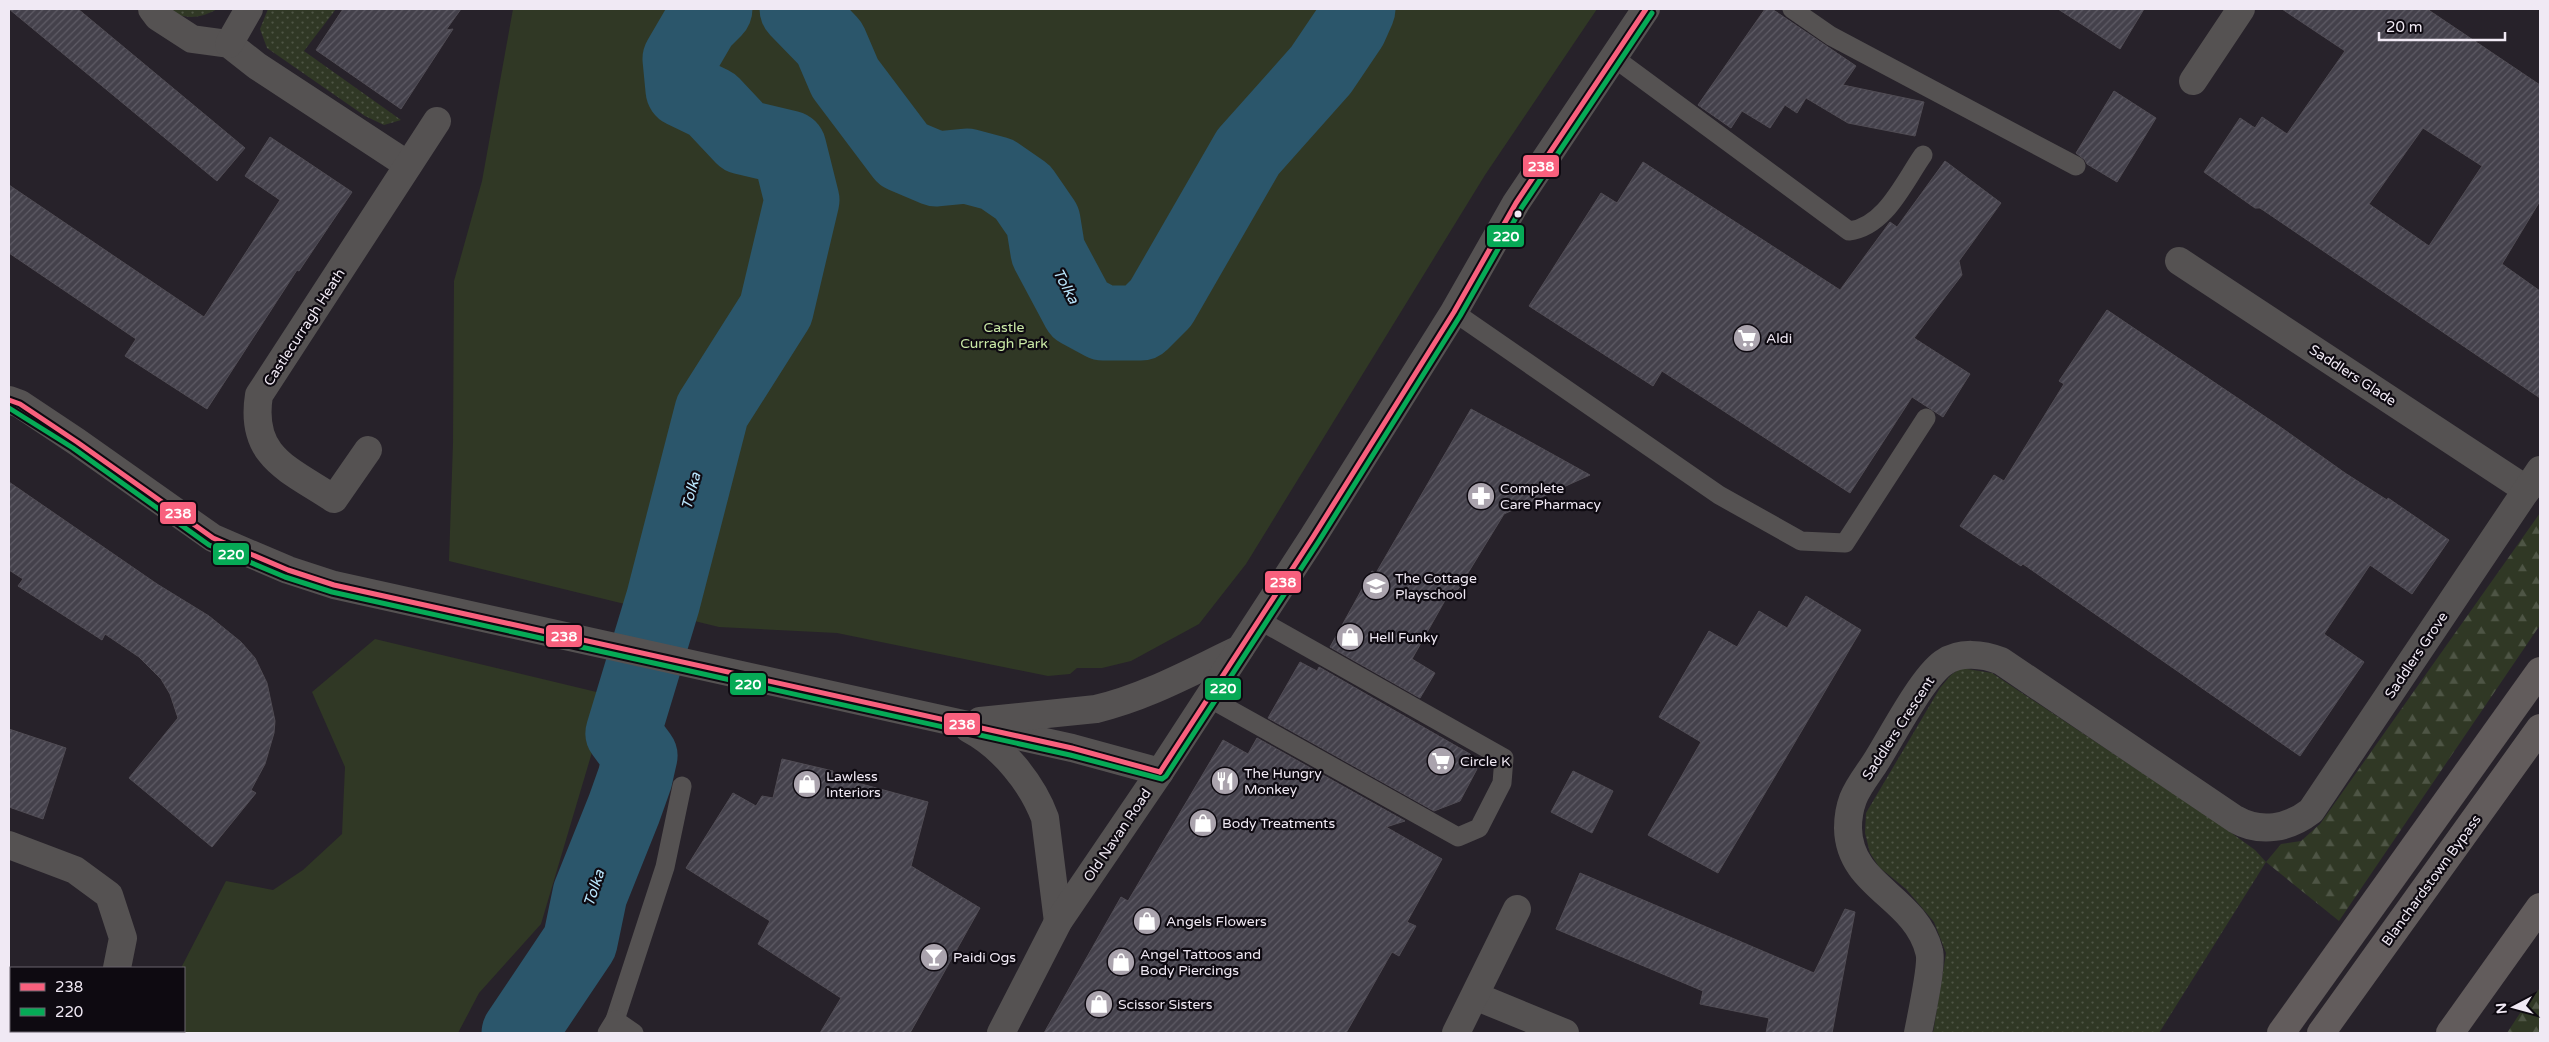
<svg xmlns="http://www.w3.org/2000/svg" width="2549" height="1042" font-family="'Varela Round',sans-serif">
	<defs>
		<pattern id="grass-dots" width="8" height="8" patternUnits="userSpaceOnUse" patternTransform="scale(1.25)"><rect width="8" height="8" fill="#303825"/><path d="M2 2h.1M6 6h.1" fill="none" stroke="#4e5545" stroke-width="1.8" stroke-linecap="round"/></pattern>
		<pattern id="forest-firs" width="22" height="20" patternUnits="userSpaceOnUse" patternTransform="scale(1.25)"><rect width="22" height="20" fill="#303825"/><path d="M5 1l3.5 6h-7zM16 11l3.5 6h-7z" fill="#4e5545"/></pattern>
		<pattern id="building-hatch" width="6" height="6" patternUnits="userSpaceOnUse" patternTransform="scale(1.25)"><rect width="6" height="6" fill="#44414b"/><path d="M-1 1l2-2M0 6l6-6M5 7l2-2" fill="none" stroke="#5f5c66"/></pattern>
	</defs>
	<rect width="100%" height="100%" fill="#27222a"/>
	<g fill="url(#grass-dots)">
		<path d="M164 9H217C199 20 182 19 164 9Z"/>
		<polygon points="268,9 336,9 304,51 401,120 384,125 365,116 267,48 260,29"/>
		<polygon points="1961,668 1992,673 2222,826 2255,850 2266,862 2159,1033 1933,1033 1946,953 1934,922 1906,889 1879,867 1870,853 1865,833 1866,813 1940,688 1951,675"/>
	</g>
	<g fill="url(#forest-firs)">
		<polygon points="2540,513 2540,625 2339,921 2266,862 2281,844 2301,841 2320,824"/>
		<polygon points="2540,988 2540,1033 2507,1033 2524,1007"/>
	</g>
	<g fill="#303825">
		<polygon points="513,9 1597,9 1485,175 1246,564 1199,624 1131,661 1102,668 1077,668 1070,674 1048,676 837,633 719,627 449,561 453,443 454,281 482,181"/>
		<polygon points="375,639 609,695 541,924 479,993 458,1033 147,1033 148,1031 184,1031 184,968 181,968 226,881 273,890 303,870 342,834 345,767 312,692"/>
	</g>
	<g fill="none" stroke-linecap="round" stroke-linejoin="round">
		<g stroke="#2b566b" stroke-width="75">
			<polyline points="797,9 830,43 845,78 903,155 936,169 967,166 997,174 1023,192 1043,221 1048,252 1079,310 1103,323 1141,323 1161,303 1248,152 1321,70 1350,27 1358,9"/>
			<polyline points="519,1033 580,942 590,894 624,809 635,778 640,756 623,733 663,601 712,411 776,310 802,200 789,148 743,137 712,104 683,90 680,59 701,23 715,9"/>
		</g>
	</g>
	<g fill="url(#building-hatch)" stroke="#504c54" fill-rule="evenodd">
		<polygon points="9,9 78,9 245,148 217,181"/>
		<polygon points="343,9 461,9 446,30 453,29 401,109 316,50"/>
		<polygon points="1765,9 1772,9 1856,66 1843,85 1924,102 1915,136 1848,123 1806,98 1797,113 1785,105 1770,128 1742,111 1731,128 1698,105"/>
		<polygon points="2058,9 2144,9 2120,49"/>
		<path d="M2282 9H2427L2540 85V201L2502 264 2540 291V398L2260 208H2255L2204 172 2240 118 2255 128 2262 117 2287 134 2345 51ZM2423 128 2482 166 2429 246 2369 204Z"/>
		<polygon points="2114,91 2156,118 2117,182 2087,164 2085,160 2076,153"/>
		<polygon points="270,137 352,192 299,271 297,270 207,409 125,356 136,339 9,253 9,185 204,317 280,200 245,176"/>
		<polygon points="1945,161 2001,203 1959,261 1962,275 1914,338 1970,374 1943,417 1912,397 1850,493 1662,371 1653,386 1529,306 1601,193 1617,203 1643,162 1840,290 1890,222 1897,227"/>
		<polygon points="2107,310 2279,426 2345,473 2387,500 2388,498 2449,540 2412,594 2370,565 2324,634 2364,662 2300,756 2023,564 2021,566 1960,526 1994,475 2004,481 2064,384 2059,381"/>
		<polygon points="1471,409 1590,475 1504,514 1457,591 1452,588 1412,659 1435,673 1420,698 1330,647 1372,571 1376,573"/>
		<polygon points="9,482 157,584 209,616 241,642 255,658 267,683 275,721 274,733 265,764 251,790 256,793 212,847 129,778 178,718 170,694 161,679 139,657 105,634 102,640 18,586 23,579 9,570"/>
		<polygon points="1806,596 1861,630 1718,873 1648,835 1701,742 1659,717 1709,631 1737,647 1759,611 1787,628"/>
		<polygon points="1300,662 1317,671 1319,667 1470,754 1477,769 1460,801 1434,811 1268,718"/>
		<polygon points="9,729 66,748 43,819 9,807"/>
		<polygon points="1257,738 1405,821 1386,827 1442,859 1407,922 1416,926 1399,956 1392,952 1346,1033 1044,1033 1121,897 1128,901 1223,740 1248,754"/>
		<polygon points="782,759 833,771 832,776 928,802 911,866 980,908 910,1033 820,1033 841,998 758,944 770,921 686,868 733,793 756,806 762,796 773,798"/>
		<polygon points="1573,771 1613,791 1592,833 1551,812"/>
		<polygon points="1580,873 1814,973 1845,909 1855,912 1832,1033 1766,1033 1769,1018 1700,1004 1703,991 1556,929"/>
	</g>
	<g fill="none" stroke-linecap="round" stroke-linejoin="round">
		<g stroke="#555252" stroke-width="19">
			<polyline points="1792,9 1831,36 2076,166"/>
			<path d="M1613 57 1849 231C1885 227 1904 182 1923 155"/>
			<polyline points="1454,312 1719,495 1801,541 1845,543 1926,418"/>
			<polyline points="1209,698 1458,837 1479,828 1502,783 1504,758 1259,620"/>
			<polyline points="615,1020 665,867 682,786"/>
			<polyline points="607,1033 615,1020 634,1033"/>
		</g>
		<g stroke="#555252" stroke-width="28">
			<polyline points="152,9 158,17 192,39 229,44 257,66 408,165"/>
			<polyline points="229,44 249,9"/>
			<polyline points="2193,81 2241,9"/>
			<polyline points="2179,261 2527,490"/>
			<path d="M368 450 334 499C289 469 249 457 259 395L437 121"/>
			<polyline points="9,845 75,870 109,895 123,938 117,968"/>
			<polyline points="1475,996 1565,1033"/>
			<polyline points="97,1033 99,1031"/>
			<polyline points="1456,1033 1517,909"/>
			<path d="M1918 1033C1921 1017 1933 963 1929 951 1915 896 1849 887 1848 828 1848 820 1850 807 1853 799 1858 786 1868 774 1875 763 1891 738 1921 679 1943 663 1960 651 1983 654 2001 661L2235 819C2261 834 2289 828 2311 811L2540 470"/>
		</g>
		<g stroke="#555252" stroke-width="28">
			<polyline points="9,400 20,404 77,442 213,538 288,570 334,585 1072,748 1160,772"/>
			<path d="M980 721 1096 709C1147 697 1193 671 1240 649"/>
			<path d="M969 729C1003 747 1032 783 1045 818L1058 922"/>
			<polyline points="1001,1033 1058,922 1160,772 1313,537 1454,312 1516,203 1646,9"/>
		</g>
		<g stroke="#625c5c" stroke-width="28">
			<polyline points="2281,1033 2540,671"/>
			<polyline points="2321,1033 2540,728"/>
			<polyline points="2450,1033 2540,907"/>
		</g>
		<defs>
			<g id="bus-1">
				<polyline points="9,400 20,404 77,442 213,538 288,570 334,585 1072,748 1160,772"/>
				<polyline points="1160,772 1313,537 1454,312 1516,203 1646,9"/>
			</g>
			<polyline id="bus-2" points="9,408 73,448 209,545 285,577 332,592 1070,755 1162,779 1166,776 1319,541 1460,316 1522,207 1652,13"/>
		</defs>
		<use href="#bus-1" stroke="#0e0a11" stroke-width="9"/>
		<use href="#bus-2" stroke="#0e0a11" stroke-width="9"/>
		<use href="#bus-1" stroke="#f8607d" stroke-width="5"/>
		<use href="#bus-2" stroke="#06aa56" stroke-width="5"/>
	</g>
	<defs>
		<symbol id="supermarket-disc" viewBox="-11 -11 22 22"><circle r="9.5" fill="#aaa3ad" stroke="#0e0a11"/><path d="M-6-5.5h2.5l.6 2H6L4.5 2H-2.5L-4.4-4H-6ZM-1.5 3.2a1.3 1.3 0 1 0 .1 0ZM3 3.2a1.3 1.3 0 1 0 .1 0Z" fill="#fff"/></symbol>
		<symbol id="pharmacy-disc" viewBox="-11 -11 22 22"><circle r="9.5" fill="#aaa3ad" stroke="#0e0a11"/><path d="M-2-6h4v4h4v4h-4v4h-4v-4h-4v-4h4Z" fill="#fff"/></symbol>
		<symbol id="school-disc" viewBox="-11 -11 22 22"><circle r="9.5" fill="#aaa3ad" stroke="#0e0a11"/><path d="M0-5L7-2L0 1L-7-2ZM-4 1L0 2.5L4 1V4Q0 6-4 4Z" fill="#fff"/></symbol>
		<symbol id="shop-disc" viewBox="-11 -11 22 22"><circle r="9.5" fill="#aaa3ad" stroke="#0e0a11"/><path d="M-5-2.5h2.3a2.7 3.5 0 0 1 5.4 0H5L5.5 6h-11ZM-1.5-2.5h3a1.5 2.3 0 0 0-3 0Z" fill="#fff"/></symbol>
		<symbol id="restaurant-disc" viewBox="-11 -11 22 22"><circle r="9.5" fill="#aaa3ad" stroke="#0e0a11"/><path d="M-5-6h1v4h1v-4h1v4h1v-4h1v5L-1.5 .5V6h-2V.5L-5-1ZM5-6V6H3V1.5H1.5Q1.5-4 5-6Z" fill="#fff"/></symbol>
		<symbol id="bar-disc" viewBox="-11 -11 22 22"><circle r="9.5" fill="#aaa3ad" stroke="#0e0a11"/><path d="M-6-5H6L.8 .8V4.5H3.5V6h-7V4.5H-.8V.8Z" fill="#fff"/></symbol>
	</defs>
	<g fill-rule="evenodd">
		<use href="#supermarket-disc" x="1731" y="322" width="32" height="32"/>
		<use href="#pharmacy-disc" x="1465" y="480" width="32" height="32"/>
		<use href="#school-disc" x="1360" y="570" width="32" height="32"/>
		<use href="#shop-disc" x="1334" y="621" width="32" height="32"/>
		<use href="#supermarket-disc" x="1425" y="745" width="32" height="32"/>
		<use href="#restaurant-disc" x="1209" y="765" width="32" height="32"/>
		<use href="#shop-disc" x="791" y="768" width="32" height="32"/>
		<use href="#shop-disc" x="1187" y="807" width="32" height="32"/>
		<use href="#shop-disc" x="1131" y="905" width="32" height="32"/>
		<use href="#bar-disc" x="918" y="941" width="32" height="32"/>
		<use href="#shop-disc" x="1105" y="946" width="32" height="32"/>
		<use href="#shop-disc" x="1083" y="988" width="32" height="32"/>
	</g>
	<circle fill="#f0e9f4" stroke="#0e0a11" stroke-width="2" cx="1518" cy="214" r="4.5"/>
	<g text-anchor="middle" stroke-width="4.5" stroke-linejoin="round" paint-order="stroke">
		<g font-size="14" fill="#f0e9f4" stroke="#0e0a11">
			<text transform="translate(304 327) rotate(-57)" y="5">Castlecurragh Heath</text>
			<text transform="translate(2353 375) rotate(33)" y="5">Saddlers Glade</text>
			<text transform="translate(2416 655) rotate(-56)" y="5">Saddlers Grove</text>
			<text transform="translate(1898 728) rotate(-57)" y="5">Saddlers Crescent</text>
			<text transform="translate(1117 835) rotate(-56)" y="5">Old Navan Road</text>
			<text transform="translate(2431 880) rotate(-54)" y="5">Blanchardstown Bypass</text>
		</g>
		<g font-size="14" fill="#cae9a6" stroke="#0e0a11">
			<text x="1004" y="332">Castle<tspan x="1004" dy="16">Curragh Park</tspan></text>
		</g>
		<g font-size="14" fill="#f0e9f4" stroke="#0e0a11" text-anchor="start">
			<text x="1766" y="343">Aldi</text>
			<text x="1500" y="493">Complete<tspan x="1500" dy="16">Care Pharmacy</tspan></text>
			<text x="1395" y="583">The Cottage<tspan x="1395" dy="16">Playschool</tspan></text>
			<text x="1369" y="642">Hell Funky</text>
			<text x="1460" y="766">Circle K</text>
			<text x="1244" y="778">The Hungry<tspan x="1244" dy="16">Monkey</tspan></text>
			<text x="826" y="781">Lawless<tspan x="826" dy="16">Interiors</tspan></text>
			<text x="1222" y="828">Body Treatments</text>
			<text x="1166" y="926">Angels Flowers</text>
			<text x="1140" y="959">Angel Tattoos and<tspan x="1140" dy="16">Body Piercings</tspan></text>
			<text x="953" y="962">Paidi Ogs</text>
			<text x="1118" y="1009">Scissor Sisters</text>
		</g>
		<g font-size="15" font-style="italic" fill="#bae6fd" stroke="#0e0a11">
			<text transform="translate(1066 286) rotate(62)" y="5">Tolka</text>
			<text transform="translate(691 491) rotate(-75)" y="5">Tolka</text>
			<text transform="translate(594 888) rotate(-72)" y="5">Tolka</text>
		</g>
	</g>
	<g stroke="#0e0a11" stroke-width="2">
		<rect x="1522" y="154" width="38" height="24" rx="5" fill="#f8607d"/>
		<rect x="1486" y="224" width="39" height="24" rx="5" fill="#06aa56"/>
		<rect x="159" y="501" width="38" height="24" rx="5" fill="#f8607d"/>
		<rect x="212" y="542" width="38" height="24" rx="5" fill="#06aa56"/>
		<rect x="1264" y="570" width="38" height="24" rx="5" fill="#f8607d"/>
		<rect x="545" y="624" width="38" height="24" rx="5" fill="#f8607d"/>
		<rect x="729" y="672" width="38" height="24" rx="5" fill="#06aa56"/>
		<rect x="1204" y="677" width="38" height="24" rx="5" fill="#06aa56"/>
		<rect x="943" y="712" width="38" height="24" rx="5" fill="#f8607d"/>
	</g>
	<g font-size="14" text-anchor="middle" font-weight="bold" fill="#fff">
		<text x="1541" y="171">238</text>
		<text x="1506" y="241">220</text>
		<text x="178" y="518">238</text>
		<text x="231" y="559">220</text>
		<text x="1283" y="587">238</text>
		<text x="564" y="641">238</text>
		<text x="748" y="689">220</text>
		<text x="1223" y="693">220</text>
		<text x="962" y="729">238</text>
	</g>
	<rect width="2549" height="1042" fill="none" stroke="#f0e9f4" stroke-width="20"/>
	<rect x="10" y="967" width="175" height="65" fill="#0e0a11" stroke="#68636c"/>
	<rect x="20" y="983" width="25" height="8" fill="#f8607d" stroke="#68636c"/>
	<text x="55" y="992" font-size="15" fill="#f0e9f4">238</text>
	<rect x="20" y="1008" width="25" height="8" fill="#06aa56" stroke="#68636c"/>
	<text x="55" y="1017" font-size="15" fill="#f0e9f4">220</text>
	<g transform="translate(2514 1007) rotate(264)" stroke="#0e0a11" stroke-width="4" paint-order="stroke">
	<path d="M0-4L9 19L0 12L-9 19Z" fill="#f0e9f4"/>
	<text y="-8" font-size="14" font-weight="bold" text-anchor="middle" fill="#f0e9f4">N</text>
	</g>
	<path d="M2379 32v8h126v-8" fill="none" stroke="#f0e9f4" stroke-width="2.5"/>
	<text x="2386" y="32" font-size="15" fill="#f0e9f4" stroke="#0e0a11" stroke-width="4" paint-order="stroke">20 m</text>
</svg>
